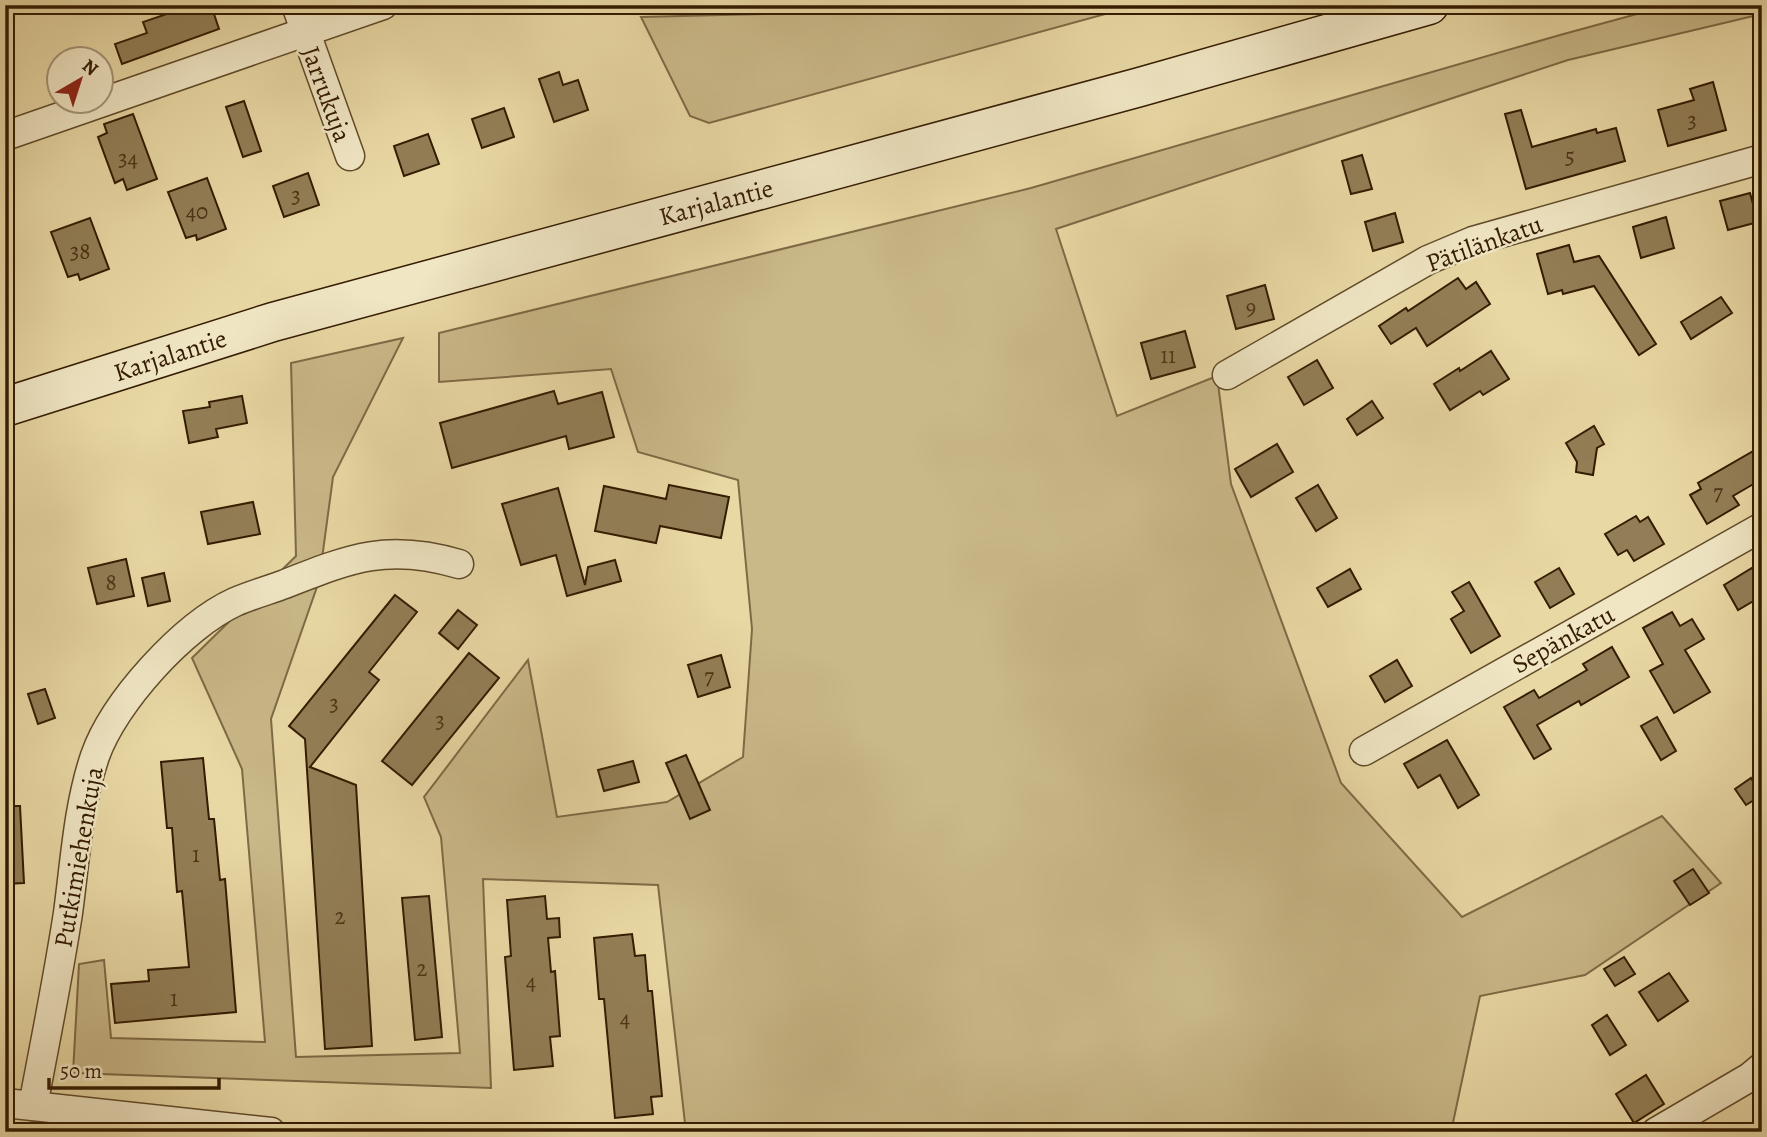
<svg xmlns="http://www.w3.org/2000/svg" width="1767" height="1137" font-family="Alegreya,serif">
	<rect width="100%" height="100%" fill="#e8d8a4"/>
	<filter id="stains"><feTurbulence type="fractalNoise" baseFrequency=".00286" numOctaves="4"/><feColorMatrix values="0 0 0 0 .2 0 0 0 0 .09 0 0 0 0 .02 0 0 0 .5 -.17"/></filter>
	<radialGradient id="worn" r=".72"><stop offset=".6" stop-color="#630" stop-opacity="0"/><stop offset="1" stop-color="#630" stop-opacity=".3"/></radialGradient>
	<g fill="#c9b888" stroke="#7e6a45" stroke-width="2">
		<polygon points="766,5 1138,5 709,123 690,116 641,17 767,14"/>
		<polygon points="1670,5 1762,5 1762,14 1568,60 1056,229 1117,416 1217,376 1231,484 1341,783 1462,917 1662,816 1721,883 1585,975 1480,996 1451,1132 686,1132 658,885 483,879 491,1088 73,1073 79,964 104,960 111,1038 265,1042 242,769 192,658 296,556 291,363 403,338 333,477 319,581 271,719 296,1057 460,1053 441,837 424,797 528,660 557,817 667,802 743,757 752,629 738,480 638,452 611,369 439,382 439,333 1031,188 1560,35"/>
	</g>
	<g fill="#927e56" stroke="#341c02" stroke-width="2">
		<polygon points="193,5 211,5 219,29 122,64 115,44 147,33 143,22"/>
		<polygon points="559,72 563,85 578,80 588,110 554,122 539,79"/>
		<polygon points="1713,82 1726,130 1668,146 1658,110 1694,100 1690,89"/>
		<polygon points="244,101 261,151 243,157 226,107"/>
		<polygon points="504,108 514,137 482,148 472,119"/>
		<polygon points="1521,110 1532,147 1596,129 1597,133 1616,128 1625,161 1526,189 1505,114"/>
		<polygon points="133,114 157,179 127,190 123,179 115,183 98,137 107,133 104,124"/>
		<polygon points="428,134 439,164 404,176 394,146"/>
		<polygon points="1362,155 1372,189 1351,194 1342,161"/>
		<polygon points="308,173 319,205 284,217 273,186"/>
		<polygon points="207,178 226,229 197,240 196,235 186,238 168,192"/>
		<polygon points="1750,193 1758,222 1728,230 1720,201"/>
		<polygon points="1395,213 1403,242 1373,251 1365,222"/>
		<polygon points="1666,217 1674,248 1641,258 1633,227"/>
		<polygon points="90,218 109,269 80,280 78,274 68,277 51,232"/>
		<polygon points="1569,245 1574,262 1599,256 1656,344 1639,355 1594,286 1563,294 1562,290 1548,294 1537,254"/>
		<polygon points="1458,278 1466,289 1476,282 1490,304 1427,346 1416,328 1391,344 1379,326 1406,308 1408,311"/>
		<polygon points="1265,285 1274,319 1236,329 1227,296"/>
		<polygon points="1721,297 1732,313 1691,339 1681,322"/>
		<polygon points="1185,331 1195,367 1151,379 1141,343"/>
		<polygon points="1491,351 1509,379 1483,395 1480,391 1450,410 1434,384 1459,368 1460,371"/>
		<polygon points="1317,360 1333,388 1304,405 1288,377"/>
		<polygon points="554,391 558,404 602,392 614,437 569,449 566,436 452,468 440,423"/>
		<polygon points="242,396 247,423 216,429 218,437 189,443 183,411 210,407 209,402"/>
		<polygon points="1372,401 1383,418 1357,435 1347,419"/>
		<polygon points="1594,426 1604,444 1597,448 1593,475 1576,472 1577,462 1566,443"/>
		<polygon points="1277,444 1293,472 1251,497 1235,469"/>
		<polygon points="1762,446 1762,479 1733,496 1739,505 1707,524 1690,495 1701,489 1698,483"/>
		<polygon points="669,485 729,497 721,538 660,526 656,543 595,531 604,486 666,499"/>
		<polygon points="1318,485 1337,518 1316,531 1296,498"/>
		<polygon points="558,488 585,585 588,567 615,560 621,581 567,596 556,555 521,565 502,504"/>
		<polygon points="253,502 260,534 208,544 201,512"/>
		<polygon points="1636,516 1640,522 1648,517 1664,544 1634,561 1627,550 1618,555 1605,534"/>
		<polygon points="126,559 134,596 97,604 88,568"/>
		<polygon points="1559,568 1574,594 1550,608 1535,582"/>
		<polygon points="1752,568 1762,585 1762,596 1738,610 1724,585"/>
		<polygon points="1350,569 1361,589 1328,607 1317,588"/>
		<polygon points="164,573 170,601 148,606 142,578"/>
		<polygon points="1469,582 1500,636 1471,653 1451,619 1464,611 1452,592"/>
		<polygon points="395,595 417,612 369,672 379,680 310,767 356,785 372,1046 325,1049 305,739 289,726"/>
		<polygon points="458,610 477,625 458,649 439,633"/>
		<polygon points="1672,612 1680,626 1692,619 1704,639 1685,650 1710,692 1674,713 1650,671 1663,664 1643,628"/>
		<polygon points="1612,647 1629,677 1581,705 1579,701 1537,725 1551,749 1534,759 1504,707 1534,690 1539,698 1587,670 1583,664"/>
		<polygon points="469,653 499,678 412,785 382,761"/>
		<polygon points="721,655 730,687 698,697 688,665"/>
		<polygon points="1397,660 1412,686 1385,702 1370,676"/>
		<polygon points="45,689 55,718 38,724 28,694"/>
		<polygon points="1657,717 1676,751 1661,760 1641,726"/>
		<polygon points="1447,740 1479,795 1458,808 1440,775 1418,788 1404,764"/>
		<polygon points="686,755 710,810 690,819 666,763"/>
		<polygon points="203,758 209,819 214,819 220,880 225,879 236,1012 115,1023 111,984 149,981 148,970 189,967 182,891 177,892 172,828 167,828 161,762"/>
		<polygon points="633,761 639,782 604,791 598,770"/>
		<polygon points="1751,778 1762,795 1746,805 1735,789"/>
		<polygon points="5,806 20,806 24,883 5,884"/>
		<polygon points="1693,869 1709,893 1690,905 1674,881"/>
		<polygon points="429,896 442,1037 415,1040 402,898"/>
		<polygon points="545,896 547,919 559,918 560,937 548,938 551,972 555,971 560,1036 550,1037 553,1066 514,1070 505,957 511,956 507,900"/>
		<polygon points="632,934 635,956 645,955 648,991 652,991 662,1096 651,1097 653,1114 615,1118 604,999 599,999 594,938"/>
		<polygon points="1624,957 1635,974 1615,986 1604,969"/>
		<polygon points="1669,973 1688,1001 1658,1021 1639,992"/>
		<polygon points="1607,1015 1626,1045 1610,1055 1592,1025"/>
		<polygon points="1646,1075 1664,1104 1634,1123 1616,1094"/>
	</g>
	<g fill="none" stroke-linecap="round" stroke-linejoin="round">
		<defs>
			<g id="street">
				<polyline points="296,5 350,156"/>
				<polyline points="5,136 383,5"/>
				<polyline points="1227,375 1428,260 1473,241 1762,159"/>
				<polyline points="1364,751 1762,527"/>
				<polyline points="5,1103 271,1132"/>
				<path d="M33 1106C45 1042 58 978 68 913 75 861 78 806 95 756 114 702 183 626 235 602 251 595 269 590 285 584 351 558 388 543 459 564"/>
				<polyline points="1656,1132 1750,1077 1762,1067"/>
			</g>
			<polyline id="secondary" points="5,407 273,322 1140,87 1429,5"/>
		</defs>
		<use href="#street" stroke="#614b2a" stroke-width="31"/>
		<use href="#secondary" stroke="#341c02" stroke-width="41"/>
		<use href="#street" stroke="#f0e6c4" stroke-width="28"/>
		<use href="#secondary" stroke="#f0e6c4" stroke-width="38"/>
	</g>
	<g text-anchor="middle" stroke-width="5" stroke-linejoin="round" paint-order="stroke">
		<g font-size="23" fill="#4c3417">
			<text x="1692" y="128">3</text>
			<text x="1570" y="164">5</text>
			<text x="128" y="166">34</text>
			<text x="296" y="203">3</text>
			<text x="197" y="219">40</text>
			<text x="80" y="259">38</text>
			<text x="1251" y="315">9</text>
			<text x="1168" y="363">11</text>
			<text x="1718" y="500">7</text>
			<text x="111" y="590">8</text>
			<text x="709" y="684">7</text>
			<text x="334" y="711">3</text>
			<text x="440" y="728">3</text>
			<text x="196" y="862">1</text>
			<text x="340" y="924">2</text>
			<text x="422" y="976">2</text>
			<text x="531" y="989">4</text>
			<text x="174" y="1006">1</text>
			<text x="625" y="1026">4</text>
		</g>
		<g font-size="26" fill="#341c02" stroke="#f0e6c4">
			<text transform="translate(327 94) rotate(70)" y="9">Jarrukuja</text>
			<text transform="translate(716 202) rotate(-15)" y="9">Karjalantie</text>
			<text transform="translate(1484 243) rotate(-20)" y="9">Pätilänkatu</text>
			<text transform="translate(170 355) rotate(-18)" y="9">Karjalantie</text>
			<text transform="translate(1563 639) rotate(-29)" y="9">Sepänkatu</text>
			<text transform="translate(78 857) rotate(-80)" y="9">Putkimiehenkuja</text>
		</g>
	</g>
	<rect width="1767" height="1137" fill="none" stroke="#e8d8a4" stroke-width="28"/>
	<rect x="7" y="7" width="1753" height="1123" fill="none" stroke="#341c02" stroke-width="3.5"/>
	<rect x="14" y="14" width="1739" height="1109" fill="none" stroke="#341c02" stroke-width="2"/>
	<g transform="translate(80 80) rotate(39)"><circle r="33" fill="#f0e6c4" stroke="#a59576" stroke-width="2"/>
	<path d="M0-5L12 26L0 18L-12 26Z" fill="#8f2418"/>
	<text y="-10" font-size="19" font-weight="bold" text-anchor="middle" fill="#341c02">N</text>
	</g>
	<path d="M49 1078v10h170v-10" fill="none" stroke="#341c02" stroke-width="3.5"/>
	<text x="60" y="1078" font-size="21" fill="#341c02" stroke="#f0e6c4" stroke-width="5" paint-order="stroke">50 m</text>
	<rect width="100%" height="100%" filter="url(#stains)"/>
	<rect width="100%" height="100%" fill="url(#worn)"/>
</svg>
